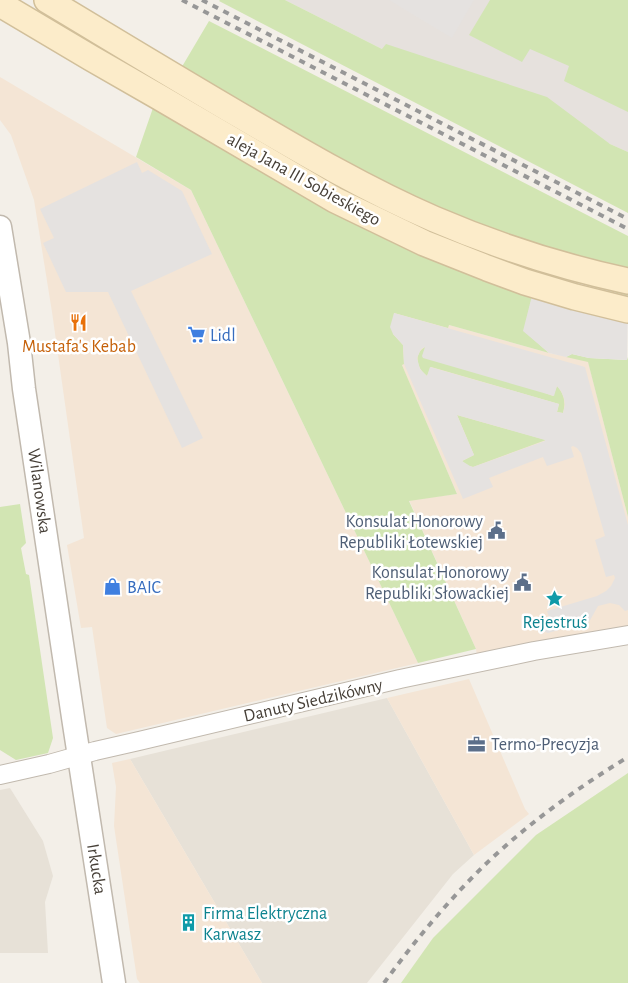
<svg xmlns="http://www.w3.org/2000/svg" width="628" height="983" font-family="'Alegreya Sans',sans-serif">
	<rect width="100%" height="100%" fill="#f3efe8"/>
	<g fill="#e7e1d7">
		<polygon points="387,698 474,855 453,874 367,983 262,983 130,759"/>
		<polygon points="10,788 43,841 53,876 45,902 48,953 0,953 0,790"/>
	</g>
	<g fill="#f4e5d5">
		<polygon points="0,77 191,190 418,663 116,734 107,728 92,627 81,628 67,545 84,538 52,312 34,200 11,135 0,120"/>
		<polygon points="369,288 449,325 549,353 588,361 628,517 628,628 477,656 476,649 409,500 457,494"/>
		<polygon points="469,679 525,809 529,814 474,855 387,698"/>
		<polygon points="130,759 262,983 140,983 137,979 114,826 116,787 112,763"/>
	</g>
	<polygon fill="#e6e1dd" points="285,0 628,0 628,152 610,144 382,49"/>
	<g fill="#d2e5b3">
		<polygon points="220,0 285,0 382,49 386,44 547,97 610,144 628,152 628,213 219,1"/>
		<polygon points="490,0 628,0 628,112 564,81 569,66 530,49 522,62 469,35"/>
		<polygon points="209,21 628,236 628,296 538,272 524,331 549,353 449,325 448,328 394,313 393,334 403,345 404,364 402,365 457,494 409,501 476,649 418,663 191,190 136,157 154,105 510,286 514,250 397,193 180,70"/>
		<path d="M425 347 553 396 557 386C564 394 566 402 563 413L557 412 559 404 431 367 427 376C417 369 413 354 425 347Z"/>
		<polygon points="572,354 589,358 627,360 628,357 628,517 588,362 566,357"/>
		<polygon points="457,415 546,440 473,467 466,465 462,461 474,455"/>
		<polygon points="20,504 26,543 21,548 26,574 29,575 53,738 48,753 16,760 0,750 0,507"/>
		<polygon points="628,773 628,983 401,983 433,938 536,835"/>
	</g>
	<g fill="#e5e2e0" fill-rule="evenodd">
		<polygon points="389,0 474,0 452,38"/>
		<polygon points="137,162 142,173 148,170 182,191 212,254 131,291 203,438 182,448 108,292 66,292 43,243 54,238 40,209"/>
		<polygon points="538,272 581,284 628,296 627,360 589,358 572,354 566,357 549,353 523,331"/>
		<path d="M394 313 585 367 628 525V610L625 611 619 605 610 603 598 606 589 622 548 633 543 631 550 620 547 611 597 596 606 591 611 586 615 578 614 575 606 577 595 540 605 536 581 453 577 448 573 446 571 447 574 457 547 466 543 457 489 478 493 487 463 499 404 364 403 345 393 334 390 327ZM425 347 422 356 423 358 554 396 557 386 561 391 564 398 565 405 563 413 557 412 559 404 430 367 427 376 420 369 417 358 421 349ZM457 415 545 440V441L473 467 470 466 462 461 474 455Z"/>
	</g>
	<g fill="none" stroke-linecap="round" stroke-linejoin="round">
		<defs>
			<polyline id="minor" points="0,775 49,764 95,751 139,741 400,679 534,651 628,635"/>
			<polyline id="tertiary" points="0,227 19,343 24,389 74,724 114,983"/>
			<g id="secondary">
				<path d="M47 0C112 39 176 78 241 116 304 153 367 190 434 219 497 246 562 267 628 281"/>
				<polyline points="0,4 91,58 159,97 335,200 424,243 487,268 525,282 575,297 628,310"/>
			</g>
		</defs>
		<use href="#minor" stroke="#c1b9ae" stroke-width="20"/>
		<use href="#tertiary" stroke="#c1b9ae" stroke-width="25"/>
		<use href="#secondary" stroke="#d1bf9a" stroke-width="28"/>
		<use href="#minor" stroke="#fff" stroke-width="18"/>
		<use href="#tertiary" stroke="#fff" stroke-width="22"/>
		<use href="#secondary" stroke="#fcecca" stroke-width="25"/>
		<g stroke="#979797" stroke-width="4" stroke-dasharray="6 6" stroke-linecap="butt">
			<polyline points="182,0 628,229"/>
			<polyline points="202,0 628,219"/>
			<path d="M384 983C416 939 452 896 491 859 533 820 579 787 628 757"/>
		</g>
	</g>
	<defs>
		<symbol id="restaurant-bare" viewBox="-9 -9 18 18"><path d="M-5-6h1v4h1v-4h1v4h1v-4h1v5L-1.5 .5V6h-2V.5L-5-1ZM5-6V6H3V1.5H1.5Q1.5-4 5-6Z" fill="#e8710a" stroke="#fff" stroke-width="2.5" paint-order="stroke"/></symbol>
		<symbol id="supermarket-bare" viewBox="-9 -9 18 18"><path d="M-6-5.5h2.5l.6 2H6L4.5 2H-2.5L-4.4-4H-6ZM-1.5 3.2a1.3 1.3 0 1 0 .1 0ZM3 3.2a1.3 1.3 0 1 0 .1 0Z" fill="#3f7fe0" stroke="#fff" stroke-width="2.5" paint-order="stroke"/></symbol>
		<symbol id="civic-bare" viewBox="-9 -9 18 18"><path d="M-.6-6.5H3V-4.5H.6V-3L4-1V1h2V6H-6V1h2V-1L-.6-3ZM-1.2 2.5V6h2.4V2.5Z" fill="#5c6f8a" stroke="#fff" stroke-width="2.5" paint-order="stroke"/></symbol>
		<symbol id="shop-bare" viewBox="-9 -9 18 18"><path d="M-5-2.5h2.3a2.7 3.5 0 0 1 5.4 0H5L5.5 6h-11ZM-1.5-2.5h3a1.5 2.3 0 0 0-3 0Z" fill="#3f7fe0" stroke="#fff" stroke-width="2.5" paint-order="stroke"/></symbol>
		<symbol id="sight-bare" viewBox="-9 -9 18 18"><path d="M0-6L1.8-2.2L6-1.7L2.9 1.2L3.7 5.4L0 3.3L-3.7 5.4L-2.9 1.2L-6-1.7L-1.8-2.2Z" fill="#0f9aa8" stroke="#fff" stroke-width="2.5" paint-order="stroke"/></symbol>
		<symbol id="office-bare" viewBox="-9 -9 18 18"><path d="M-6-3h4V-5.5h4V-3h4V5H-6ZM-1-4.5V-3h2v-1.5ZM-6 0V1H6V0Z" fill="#5c6f8a" stroke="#fff" stroke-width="2.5" paint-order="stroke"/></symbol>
		<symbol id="building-bare" viewBox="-9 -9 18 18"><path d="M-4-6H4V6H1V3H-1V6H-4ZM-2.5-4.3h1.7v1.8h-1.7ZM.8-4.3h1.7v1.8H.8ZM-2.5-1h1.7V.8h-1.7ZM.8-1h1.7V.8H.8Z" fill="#0f9aa8" stroke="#fff" stroke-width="2.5" paint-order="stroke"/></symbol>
	</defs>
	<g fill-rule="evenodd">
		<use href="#restaurant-bare" x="66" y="310" width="25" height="25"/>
		<use href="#supermarket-bare" x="184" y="322" width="25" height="25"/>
		<use href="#civic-bare" x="484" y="518" width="25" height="25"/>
		<use href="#civic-bare" x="510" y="570" width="25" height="25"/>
		<use href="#shop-bare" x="100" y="574" width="25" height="25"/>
		<use href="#sight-bare" x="542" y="586" width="25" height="25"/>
		<use href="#office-bare" x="464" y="732" width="25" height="25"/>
		<use href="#building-bare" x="176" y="910" width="25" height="25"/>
	</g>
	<g text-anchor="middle" stroke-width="5" stroke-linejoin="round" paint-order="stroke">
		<g font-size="18" fill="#463f37" stroke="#fff">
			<text transform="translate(304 179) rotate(29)" y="6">aleja Jana III Sobieskiego</text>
			<text transform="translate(40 491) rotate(82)" y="6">Wilanowska</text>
			<text transform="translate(313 700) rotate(-13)" y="6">Danuty Siedzikówny</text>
			<text transform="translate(97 869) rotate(81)" y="6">Irkucka</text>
		</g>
		<g font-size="18" fill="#366cbe" stroke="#fff" text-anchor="start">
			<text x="210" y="341">Lidl</text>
			<text x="127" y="593">BAIC</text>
		</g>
		<g font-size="18" fill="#c56008" stroke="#fff">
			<text x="79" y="352">Mustafa's Kebab</text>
		</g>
		<g font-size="18" fill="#4e5e75" stroke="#fff" text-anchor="end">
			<text x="483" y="527">Konsulat Honorowy<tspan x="483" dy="21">Republiki Łotewskiej</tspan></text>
			<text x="509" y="578">Konsulat Honorowy<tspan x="509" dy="21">Republiki Słowackiej</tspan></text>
			<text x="491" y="750" text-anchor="start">Termo-Precyzja</text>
		</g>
		<g font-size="18" fill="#0d838f" stroke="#fff">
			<text x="555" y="628">Rejestruś</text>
			<text x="203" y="919" text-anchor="start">Firma Elektryczna<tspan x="203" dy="21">Karwasz</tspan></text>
		</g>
	</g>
</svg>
